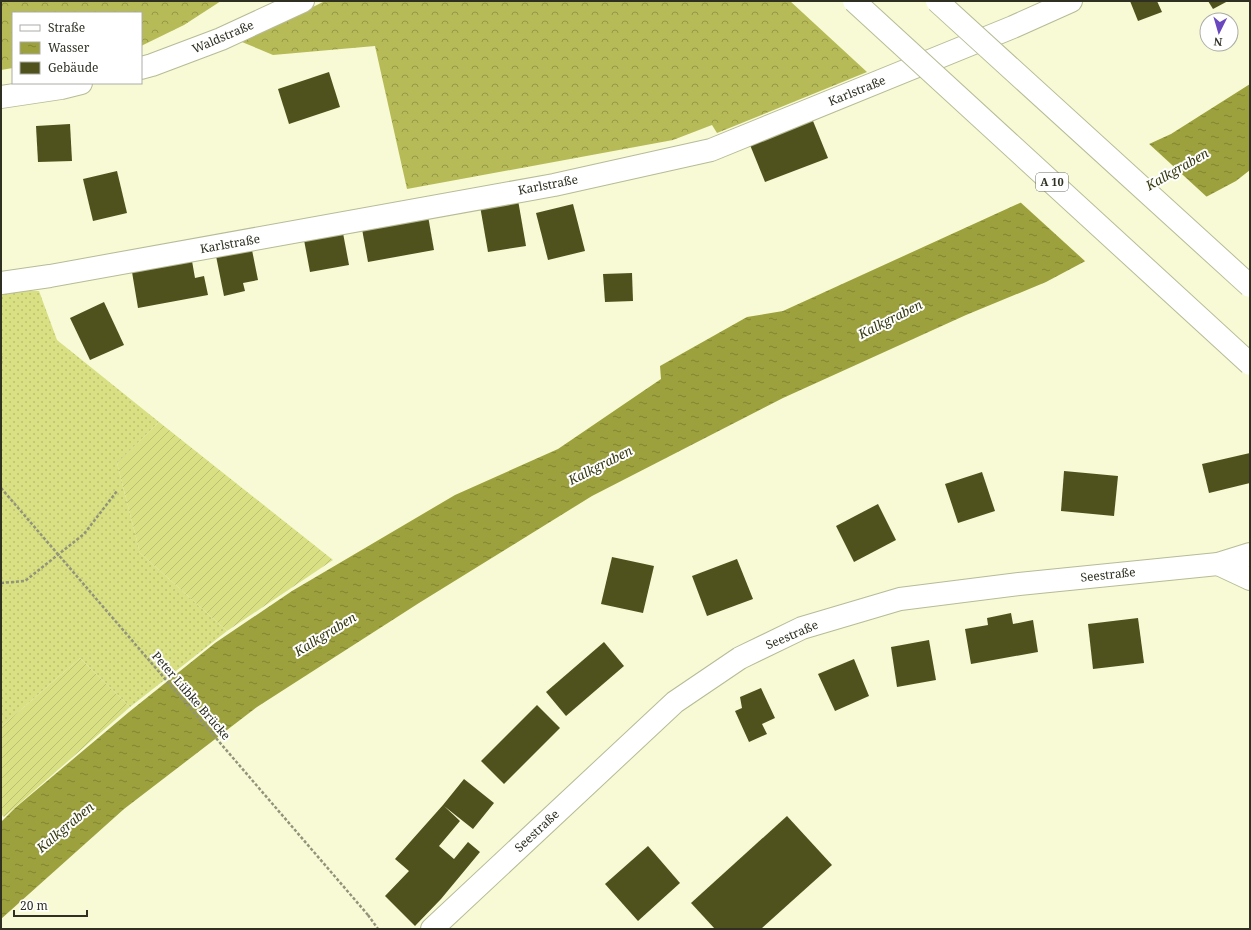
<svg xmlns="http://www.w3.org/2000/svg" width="1251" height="930" font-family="'Noto Serif',serif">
	<defs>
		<pattern id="grass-dots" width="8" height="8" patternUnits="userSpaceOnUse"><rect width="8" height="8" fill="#d9df83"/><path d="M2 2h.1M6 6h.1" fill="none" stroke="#bbc071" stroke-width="1.8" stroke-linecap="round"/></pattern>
		<pattern id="forest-crowns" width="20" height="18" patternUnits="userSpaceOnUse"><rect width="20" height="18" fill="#b6bb57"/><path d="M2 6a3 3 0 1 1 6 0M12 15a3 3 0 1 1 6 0" fill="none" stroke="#949848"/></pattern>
		<pattern id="garden-furrows" width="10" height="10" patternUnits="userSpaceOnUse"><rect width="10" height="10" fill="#d9df83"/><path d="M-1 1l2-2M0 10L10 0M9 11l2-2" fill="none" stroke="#bbc071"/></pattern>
		<pattern id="water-ripples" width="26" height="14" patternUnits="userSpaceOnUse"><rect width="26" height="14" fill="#9da13d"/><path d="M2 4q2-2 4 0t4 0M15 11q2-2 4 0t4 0" fill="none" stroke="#808433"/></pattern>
	</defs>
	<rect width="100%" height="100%" fill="#f7fad4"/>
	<polygon fill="url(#grass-dots)" points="1,290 39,291 57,340 159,422 117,463 140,553 227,631 130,707 80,658 1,727"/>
	<g fill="url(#forest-crowns)">
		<polygon points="1,1 221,1 184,25 141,46 141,13 13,13 13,68 1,70"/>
		<polygon points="325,1 790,1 867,72 717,133 712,125 673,140 407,189 375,46 273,55 242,42"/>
	</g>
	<g fill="url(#garden-furrows)">
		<polygon points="159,422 333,560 227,631 140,553 117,463"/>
		<polygon points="80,658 130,707 4,817 1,814 1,727"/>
	</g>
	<polygon fill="url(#water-ripples)" points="1250,84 1250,170 1236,181 1046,282 966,315 783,398 592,496 419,603 257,707 124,809 1,919 1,822 15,808 129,712 215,643 292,591 455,495 558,449 661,379 660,366 747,317 783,311 1171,134"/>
	<polygon fill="#f7fad4" points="1147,142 1208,198 1086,262 1019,201"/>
	<g fill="#4f521d">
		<polygon points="1130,1 1157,1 1162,12 1138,21"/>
		<polygon points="1208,1 1228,1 1213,9"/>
		<polygon points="329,72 340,107 289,124 278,89"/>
		<polygon points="811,116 828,158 765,182 748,140"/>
		<polygon points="70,124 72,161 38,162 36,126"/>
		<polygon points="117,171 127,213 93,221 83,179"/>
		<polygon points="518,200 526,246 488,252 480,206"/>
		<polygon points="573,204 585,251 548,260 536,213"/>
		<polygon points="428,216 434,250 368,262 362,229"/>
		<polygon points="343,233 349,265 310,272 304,240"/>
		<polygon points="252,250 258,280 243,283 245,291 224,296 216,256"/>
		<polygon points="192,261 195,278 204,276 208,295 138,308 132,272"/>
		<polygon points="632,273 633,301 605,302 603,274"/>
		<polygon points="104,302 124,345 90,360 70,318"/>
		<polygon points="1250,453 1250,483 1209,493 1202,464"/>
		<polygon points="1064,471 1118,476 1114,516 1061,511"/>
		<polygon points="982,472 995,511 958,523 945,484"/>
		<polygon points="878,504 896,540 854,562 836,526"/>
		<polygon points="612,557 654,566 643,613 601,604"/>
		<polygon points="737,559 753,599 707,616 692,576"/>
		<polygon points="1011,613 1013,624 1033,620 1038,652 971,664 965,629 988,625 987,618"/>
		<polygon points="1138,618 1144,663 1093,669 1088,624"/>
		<polygon points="929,640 936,680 897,687 891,647"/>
		<polygon points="604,642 624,666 566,716 546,692"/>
		<polygon points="854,659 869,696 835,711 818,674"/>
		<polygon points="761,688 775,718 762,724 767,734 749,742 735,711 742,708 740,697"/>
		<polygon points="537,705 560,728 504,784 481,761"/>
		<polygon points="464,779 494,803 473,829 444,806 460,821 439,846 454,859 468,842 480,852 441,899 415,926 385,896 409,871 395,859 443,805"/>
		<polygon points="787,816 832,865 761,929 715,929 691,903"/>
		<polygon points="648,846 680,883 638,921 605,884"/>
	</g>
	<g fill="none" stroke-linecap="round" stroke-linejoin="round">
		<defs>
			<g id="minor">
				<polyline points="141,68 152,65 221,39 303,1"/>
				<polyline points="1,97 61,88 81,83"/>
				<polyline points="1,283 50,276 554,185 711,150 1013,27 1071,1"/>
				<polyline points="1218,564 1250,579"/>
				<polyline points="432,929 675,702 740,658 802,628 900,599 1019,584 1218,564 1250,554"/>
			</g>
		</defs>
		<use href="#minor" stroke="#b7bb96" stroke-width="24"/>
		<g stroke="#91937a" stroke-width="2.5" stroke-dasharray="3 2" stroke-linecap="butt">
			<polyline points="1,356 1,366"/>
			<polyline points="1,583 25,581 84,534 117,491"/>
			<polyline points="368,915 378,929"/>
		</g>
		<use href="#minor" stroke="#fff" stroke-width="22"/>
		<defs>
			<g id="highway-bridge">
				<polyline points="854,1 1250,364"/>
				<polyline points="937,1 1250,286"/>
			</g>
		</defs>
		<use href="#highway-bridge" stroke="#b7bb96" stroke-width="24" stroke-linecap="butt"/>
		<polyline stroke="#91937a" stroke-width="2.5" stroke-dasharray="3 2" stroke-linecap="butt" points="1,488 368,915"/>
		<use href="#highway-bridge" stroke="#fff" stroke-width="22"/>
	</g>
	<g text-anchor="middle" stroke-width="4" stroke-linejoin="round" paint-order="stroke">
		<rect fill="#fff" stroke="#6d6e64" stroke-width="1" x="1036" y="173" width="32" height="18" rx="3"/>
		<g font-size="11" font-weight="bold" fill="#2f3022">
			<text x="1052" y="186">A 10</text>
		</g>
		<g font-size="12" fill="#2f3022" stroke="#fff">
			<text transform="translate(223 37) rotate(-23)" y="4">Waldstraße</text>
			<text transform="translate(857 91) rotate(-22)" y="4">Karlstraße</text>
			<text transform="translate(548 185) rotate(-11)" y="4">Karlstraße</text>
			<text transform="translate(230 244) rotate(-10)" y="4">Karlstraße</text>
			<text transform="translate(1108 575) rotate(-6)" y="4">Seestraße</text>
			<text transform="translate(792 635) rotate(-23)" y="4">Seestraße</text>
			<text transform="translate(191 696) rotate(49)" y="4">Peter Lübke Brücke</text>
			<text transform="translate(537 831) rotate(-43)" y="4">Seestraße</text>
		</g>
		<g font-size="13" font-style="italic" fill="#37390e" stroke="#fff">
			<text transform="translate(1177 169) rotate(-30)" y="5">Kalkgraben</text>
			<text transform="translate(890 319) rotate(-27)" y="5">Kalkgraben</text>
			<text transform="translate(600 465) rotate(-27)" y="5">Kalkgraben</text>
			<text transform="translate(325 634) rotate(-32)" y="5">Kalkgraben</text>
			<text transform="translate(65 827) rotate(-40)" y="5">Kalkgraben</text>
		</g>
	</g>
	<rect width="1251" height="930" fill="none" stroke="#2f3022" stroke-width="4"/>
	<rect x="12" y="12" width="130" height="72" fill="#ffffff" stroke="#acaca7"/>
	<rect x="20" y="25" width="20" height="6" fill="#ffffff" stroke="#acaca7"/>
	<text x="48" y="32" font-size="12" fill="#2f3022">Straße</text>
	<rect x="20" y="42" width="20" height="12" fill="url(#water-ripples)" stroke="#acaca7"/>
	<text x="48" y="52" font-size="12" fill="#2f3022">Wasser</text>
	<rect x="20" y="62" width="20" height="12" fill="#4f521d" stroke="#acaca7"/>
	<text x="48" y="72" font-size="12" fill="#2f3022">Gebäude</text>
	<g transform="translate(1219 32) rotate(185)"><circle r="19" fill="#ffffff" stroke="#acaca7"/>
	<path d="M0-3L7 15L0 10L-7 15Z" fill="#6947bf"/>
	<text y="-6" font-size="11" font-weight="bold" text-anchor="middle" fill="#2f3022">N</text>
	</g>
	<path d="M14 910v6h73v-6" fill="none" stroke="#2f3022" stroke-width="2"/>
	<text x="20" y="910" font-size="12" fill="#2f3022" stroke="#ffffff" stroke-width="3" paint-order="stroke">20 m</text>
</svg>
